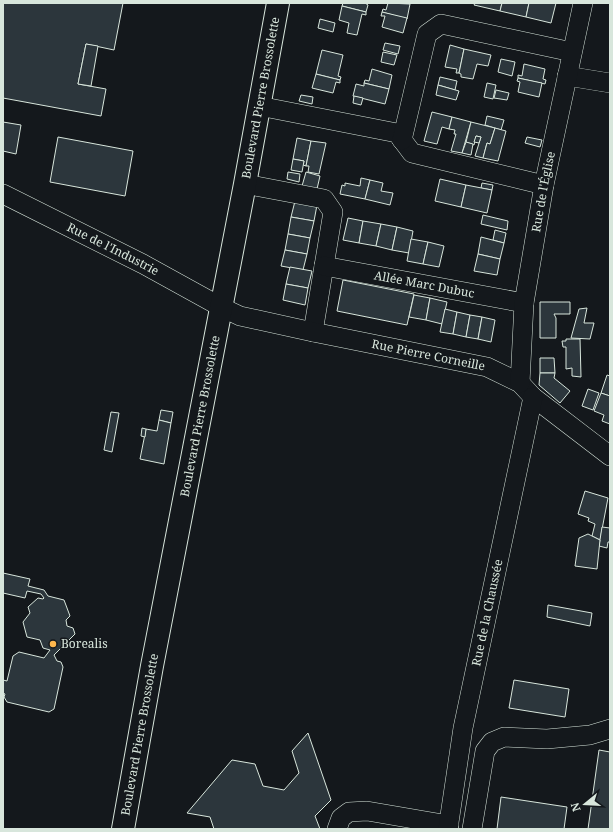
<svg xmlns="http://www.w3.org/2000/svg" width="613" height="832" font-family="'Noto Serif',serif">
	<rect width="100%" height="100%" fill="#14181c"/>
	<g fill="#2c363c" stroke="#d8e6dc">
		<polygon points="3,3 123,3 114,50 86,44 78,84 106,89 101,116 3,98"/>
		<polygon points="343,3 365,3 368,5 366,12 342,6"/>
		<polygon points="388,3 410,4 407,19 382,12 383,9 386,10"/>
		<polygon points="475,3 502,3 500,11 474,5"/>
		<polygon points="502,3 529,3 526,17 500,11"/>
		<polygon points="529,3 556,3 551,23 526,17"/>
		<polygon points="342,6 366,12 366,15 362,14 357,35 347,33 349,23 339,20"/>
		<polygon points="382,12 407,18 403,33 382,27 385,16 381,16"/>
		<polygon points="320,19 335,23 333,32 318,28"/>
		<polygon points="385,43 400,46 398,54 383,50"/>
		<polygon points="86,44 98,46 91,86 78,84"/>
		<polygon points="450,45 464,49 459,73 456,73 457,69 445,67"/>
		<polygon points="464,49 491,55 488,66 477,64 473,79 461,77 461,74 459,73"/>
		<polygon points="322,50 343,55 338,76 341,77 340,80 316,74"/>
		<polygon points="383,52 397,55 394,65 381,62"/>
		<polygon points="501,59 515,62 512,76 498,72"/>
		<polygon points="524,64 545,69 543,79 546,80 545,84 518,78 518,75 522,76"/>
		<polygon points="372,69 392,75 389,89 364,83 365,80 369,81"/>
		<polygon points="316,74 340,80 340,83 336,82 333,93 312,88"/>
		<polygon points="440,77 457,81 455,90 438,85"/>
		<polygon points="518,78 542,83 539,97 518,92 520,82 517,81"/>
		<polygon points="364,83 389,89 385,104 353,96 356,84 364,86"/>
		<polygon points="487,83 496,85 493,99 484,97"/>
		<polygon points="438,85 459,91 456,100 436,95"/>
		<polygon points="496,90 509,93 507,100 494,98"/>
		<polygon points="301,95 313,97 312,104 299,101"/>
		<polygon points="354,96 363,98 361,105 353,103"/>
		<polygon points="432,112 452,117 449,129 442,127 437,144 424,141"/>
		<polygon points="487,116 504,120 501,130 485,125"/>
		<polygon points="452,117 471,122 462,153 451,151 456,134 454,134 455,130 449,129"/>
		<polygon points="3,122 21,125 16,154 3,151"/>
		<polygon points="471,122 495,128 490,144 487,143 483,158 475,156 481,137 476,136 474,145 466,142"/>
		<polygon points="495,128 506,131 498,161 483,158 487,143 490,144"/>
		<polygon points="476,136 481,137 479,143 474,142"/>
		<polygon points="58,137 133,151 125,196 50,182"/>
		<polygon points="527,137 542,140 540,147 525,143"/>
		<polygon points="297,138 311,141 306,166 303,165 304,161 293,159"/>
		<polygon points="311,141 326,143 319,174 308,172 309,166 306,166"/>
		<polygon points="466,142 473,144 471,155 462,153"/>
		<polygon points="293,159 304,161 302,172 291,170"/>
		<polygon points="288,172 300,174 299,182 287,179"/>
		<polygon points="306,172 320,176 317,189 302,186"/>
		<polygon points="361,178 370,180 365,199 340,194 342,185 345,186 345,183 360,186"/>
		<polygon points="440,179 466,185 461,207 435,201"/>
		<polygon points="370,180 383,183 381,191 393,193 390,205 365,199"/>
		<polygon points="482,183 493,185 492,190 481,188"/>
		<polygon points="466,185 492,190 487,213 461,207"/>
		<polygon points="295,201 317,205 314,221 291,217"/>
		<polygon points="483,215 508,221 507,230 481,224"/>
		<polygon points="291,217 314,221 310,238 288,234"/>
		<polygon points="348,218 363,221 359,243 343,240"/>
		<polygon points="363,221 381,224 376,246 359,243"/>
		<polygon points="381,224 397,227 392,250 376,246"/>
		<polygon points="397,227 413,231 409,253 392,250"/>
		<polygon points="495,230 506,233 504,243 493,240"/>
		<polygon points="288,234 310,238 307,254 285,250"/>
		<polygon points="481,237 504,243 500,259 478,254"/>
		<polygon points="411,239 428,242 423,264 407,261"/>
		<polygon points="428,242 444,246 439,267 423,264"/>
		<polygon points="285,250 307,254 303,270 281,266"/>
		<polygon points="478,254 500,259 497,275 474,271"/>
		<polygon points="290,267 312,271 308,288 286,284"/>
		<polygon points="343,280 414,294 407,325 337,311"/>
		<polygon points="286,284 308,288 305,305 283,300"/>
		<polygon points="414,295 430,298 426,320 409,317"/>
		<polygon points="430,298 447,302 442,324 426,320"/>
		<polygon points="540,302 570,302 570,314 554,314 556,318 556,338 540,338"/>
		<polygon points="587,308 584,323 594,323 590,339 571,338 579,309"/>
		<polygon points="445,309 457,312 453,334 440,332"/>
		<polygon points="457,312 470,315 466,337 453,334"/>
		<polygon points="470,315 482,317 478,339 466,337"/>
		<polygon points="482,317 495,320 491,342 478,339"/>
		<polygon points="566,339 580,339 581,377 572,376 572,368 566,369 566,347 563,347 562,341 566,341"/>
		<polygon points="540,358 554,358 555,373 540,373"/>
		<polygon points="540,373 555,373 554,378 570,391 560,403 539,385"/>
		<polygon points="607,375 610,376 610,396 601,393"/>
		<polygon points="588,389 599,393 593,410 582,406"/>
		<polygon points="601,393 610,396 610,424 602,421 604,415 594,411"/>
		<polygon points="161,410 173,412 171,423 159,420"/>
		<polygon points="111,412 119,413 112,452 104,450"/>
		<polygon points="159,420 171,423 164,464 140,459 146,429 157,431"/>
		<polygon points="142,428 146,429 145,437 141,436"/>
		<polygon points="585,491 608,498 600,540 592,536 595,524 588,521 589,518 578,514"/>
		<polygon points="602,527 610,528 610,542 608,542 607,548 599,546"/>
		<polygon points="588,534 600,540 597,569 575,566 579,538"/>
		<polygon points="3,573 30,579 28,586 44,590 48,596 64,600 70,616 66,620 67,626 73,628 75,634 54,655 57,661 61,662 63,667 54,709 49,712 7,702 4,697 5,694 3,693 3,680 7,681 13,656 19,652 44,658 50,650 43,648 40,640 27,637 23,622 30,613 28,607 38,598 43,599 44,598 41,594 27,591 25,598 3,593"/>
		<polygon points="548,605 592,613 590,626 547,617"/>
		<polygon points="514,680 569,689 565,717 509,708"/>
		<polygon points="308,733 331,800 315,816 320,829 214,829 210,817 187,813 232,760 255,764 263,786 284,790 299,773 292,751"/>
		<polygon points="599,750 610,752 610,829 588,829"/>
		<polygon points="501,797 567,807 564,829 497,829"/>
	</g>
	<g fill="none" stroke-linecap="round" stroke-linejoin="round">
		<defs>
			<g id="minor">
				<polyline points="567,76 610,83"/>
				<polyline points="259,106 397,133 412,153 544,185"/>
				<polyline points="402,140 427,34 441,24 572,52"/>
				<polyline points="245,184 324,199 333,212 313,332"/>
				<path id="s1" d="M3 194 143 264 221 307 240 316 313 332 487 367 520 383 533 397 610 456"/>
				<path id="s2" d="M324 266 524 303"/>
				<path id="s3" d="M520 383 524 303 544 185 583 3"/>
				<polyline points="337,829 341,818 349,812 367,811 449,825"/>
				<path id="s4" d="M448 829 463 728 533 397"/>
				<polyline points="472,829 485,751 492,742 504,737 547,739 590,735 610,729"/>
			</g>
			<g id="major">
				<path id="s5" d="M123 829 152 666 245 184 278 3"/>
			</g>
		</defs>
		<use href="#minor" stroke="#d8e6dc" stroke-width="20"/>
		<use href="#major" stroke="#d8e6dc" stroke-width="24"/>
		<use href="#minor" stroke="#14181c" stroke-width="19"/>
		<use href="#major" stroke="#14181c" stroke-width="22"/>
	</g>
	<circle fill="#ffb74d" stroke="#14181c" stroke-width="1.5" cx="53" cy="644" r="4"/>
	<g text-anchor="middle" stroke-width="3" stroke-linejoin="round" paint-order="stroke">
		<g font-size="12" fill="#d8e6dc" stroke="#14181c">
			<text dy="4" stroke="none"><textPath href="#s5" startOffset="744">Boulevard Pierre Brossolette</textPath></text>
			<text dy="4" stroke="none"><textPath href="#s3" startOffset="193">Rue de l'Église</textPath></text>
			<text dy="4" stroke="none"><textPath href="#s1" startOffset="123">Rue de l'Industrie</textPath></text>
			<text dy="4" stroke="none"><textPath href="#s2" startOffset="102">Allée Marc Dubuc</textPath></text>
			<text dy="4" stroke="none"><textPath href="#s1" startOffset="459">Rue Pierre Corneille</textPath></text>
			<text dy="4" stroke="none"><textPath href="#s5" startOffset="420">Boulevard Pierre Brossolette</textPath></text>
			<text dy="4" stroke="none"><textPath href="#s4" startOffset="220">Rue de la Chaussée</textPath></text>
			<text dy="4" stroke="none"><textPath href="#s5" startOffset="96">Boulevard Pierre Brossolette</textPath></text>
		</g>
		<g font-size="12" fill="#d8e6dc" stroke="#14181c" text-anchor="start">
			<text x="61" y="648">Borealis</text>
		</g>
	</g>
	<rect width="613" height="832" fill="none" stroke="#d8e6dc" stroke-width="8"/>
	<g transform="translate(585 804) rotate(252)" stroke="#14181c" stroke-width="3" paint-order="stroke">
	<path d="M0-3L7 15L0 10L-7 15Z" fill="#d8e6dc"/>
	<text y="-6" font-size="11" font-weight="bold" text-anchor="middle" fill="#d8e6dc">N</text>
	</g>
</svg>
